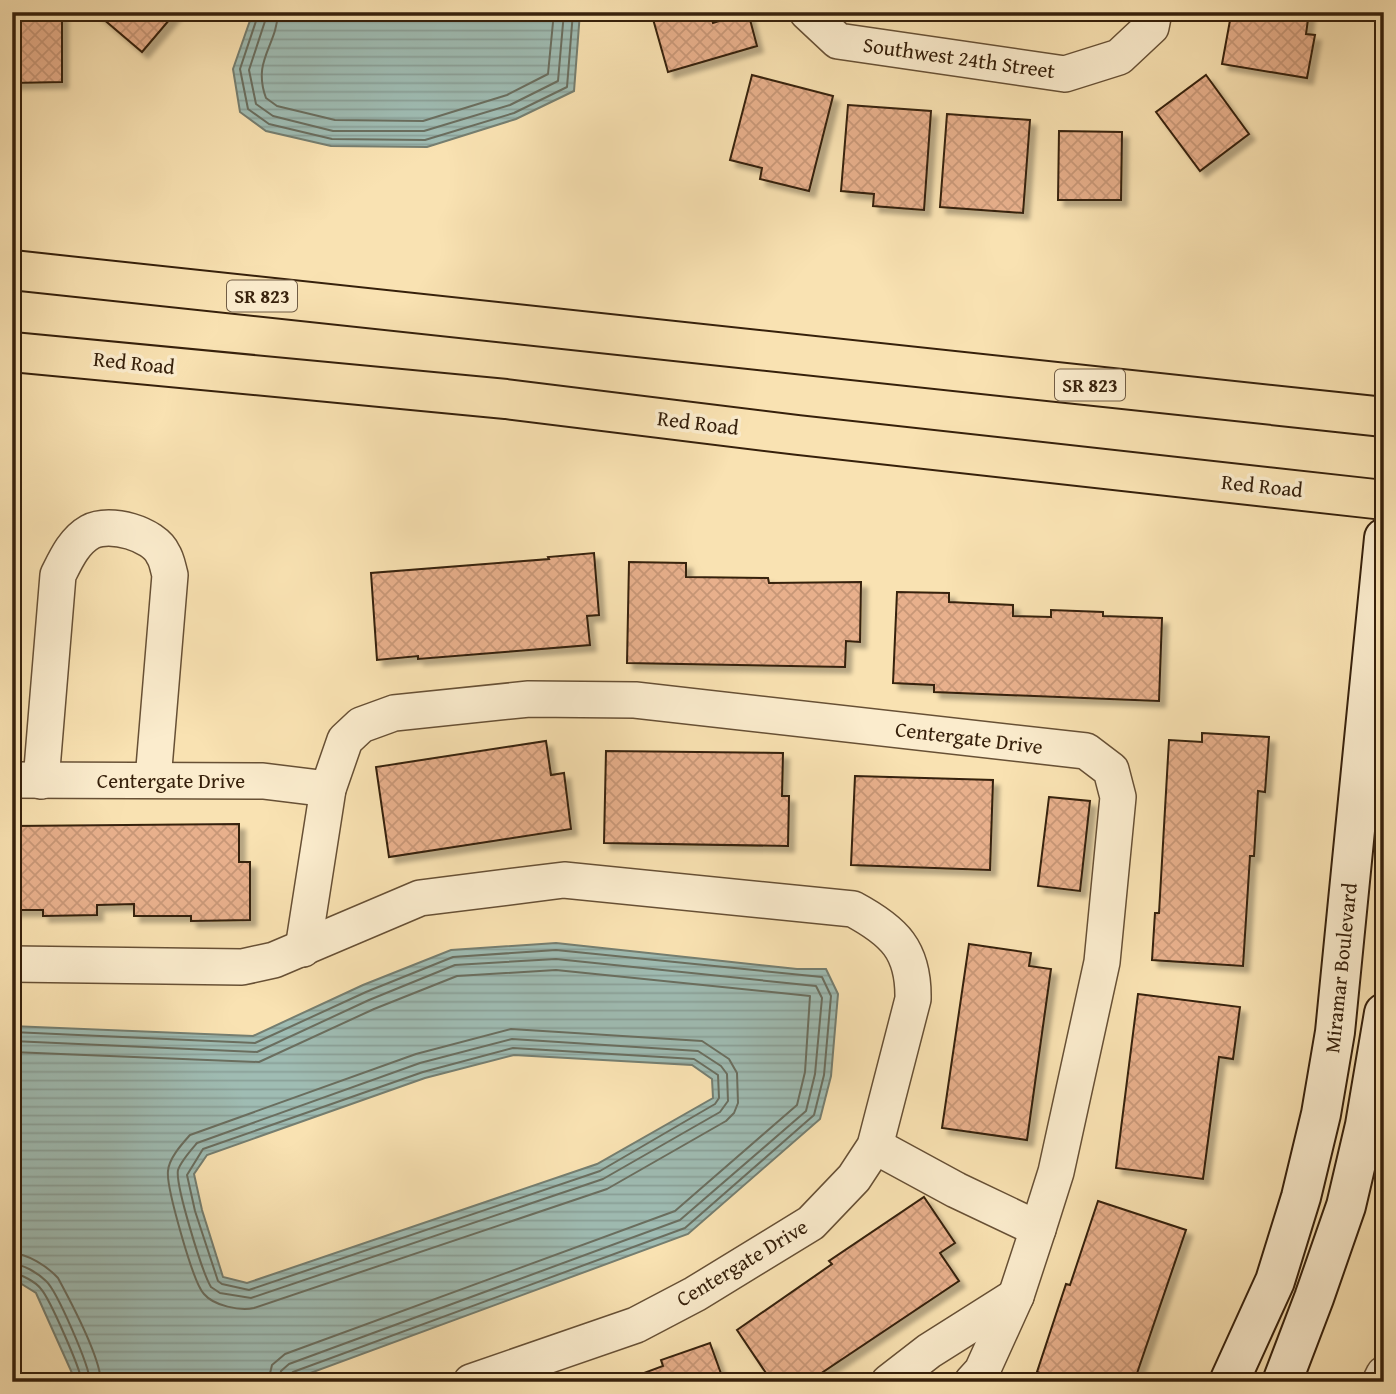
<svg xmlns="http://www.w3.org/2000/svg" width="1396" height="1394" font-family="'Gentium Book Plus',serif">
	<defs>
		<pattern id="water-rules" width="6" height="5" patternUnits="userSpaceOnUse" patternTransform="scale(1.75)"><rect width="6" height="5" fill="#9fbcb3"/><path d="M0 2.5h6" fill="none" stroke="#8aa199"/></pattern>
		<pattern id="building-cross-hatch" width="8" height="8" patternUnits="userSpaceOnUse" patternTransform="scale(1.75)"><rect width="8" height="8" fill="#e8b08c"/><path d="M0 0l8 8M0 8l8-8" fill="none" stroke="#c89777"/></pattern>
		<filter id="shadow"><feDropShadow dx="6" dy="6" stdDeviation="2" flood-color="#0004"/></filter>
	</defs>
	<rect width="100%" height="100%" fill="#f9e2b2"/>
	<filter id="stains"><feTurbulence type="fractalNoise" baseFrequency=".00286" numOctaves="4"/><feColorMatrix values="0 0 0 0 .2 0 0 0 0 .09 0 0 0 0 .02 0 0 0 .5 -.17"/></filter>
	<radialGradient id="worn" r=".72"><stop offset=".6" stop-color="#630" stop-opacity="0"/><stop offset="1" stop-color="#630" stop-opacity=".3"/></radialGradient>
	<g fill="url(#water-rules)" stroke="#757e70" stroke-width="2" fill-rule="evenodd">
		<polygon points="253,12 580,12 574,91 516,119 427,147 331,146 266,131 240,112 233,69"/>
		<path d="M556 943 797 969H826L838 994 831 1076 820 1119 688 1234 286 1382H76L36 1293 12 1278V1026L253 1036 363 985 451 950ZM514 1055 692 1065 712 1079 713 1098 597 1164 247 1283 223 1277 202 1210 194 1174 207 1155 425 1078Z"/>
	</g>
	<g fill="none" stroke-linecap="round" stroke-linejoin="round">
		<g stroke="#6a6e5f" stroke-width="2">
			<polyline points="259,12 240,69 248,109 269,124 332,139 425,140 514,113 567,87 573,12"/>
			<polyline points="268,12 249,70 256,104 273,116 333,131 424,131 510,105 558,81 564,12"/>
			<path d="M278 12C277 46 252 60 266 98L277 106 335 120 423 121 507 95 548 74 554 12"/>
			<path d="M511 1029 702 1041 729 1059 737 1073 738 1103 734 1113 726 1121 607 1189 254 1308C240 1311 214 1306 204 1294 193 1283 166 1186 168 1171 169 1158 182 1144 190 1135L416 1054Z"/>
			<polyline points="12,1032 255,1043 366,992 453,957 556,950 822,977 831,996 824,1075 814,1115 685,1228 293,1372 288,1376 287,1382"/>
			<path d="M512 1039 698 1051 721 1066 727 1074 728 1101 720 1112 603 1179 251 1298 220 1293 211 1287C202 1272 175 1184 178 1170 181 1161 191 1150 197 1143L420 1063Z"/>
			<polyline points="12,1041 257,1052 369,1000 455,965 556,959 816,986 822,998 815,1074 806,1111 680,1220 289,1364 281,1371 279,1382"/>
			<polygon points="513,1048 694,1059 718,1075 719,1098 715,1104 600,1171 249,1290 222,1284 218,1281 195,1211 187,1175 203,1149 423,1072"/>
			<polyline points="12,1052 259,1062 374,1009 457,976 556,970 810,996 805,1072 797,1105 675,1211 285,1354 272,1365 268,1382"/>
			<path d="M12 1253C28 1254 47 1266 58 1278 71 1302 100 1356 101 1382"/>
			<path d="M12 1264C23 1264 38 1273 46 1281 57 1291 90 1367 90 1382"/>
			<path d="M12 1273C21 1274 36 1282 41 1289 50 1299 80 1368 82 1382"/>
		</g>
	</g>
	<g fill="url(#building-cross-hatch)" stroke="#36200b" stroke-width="2" filter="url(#shadow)">
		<polygon points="12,12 62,12 62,82 12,83"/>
		<polygon points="95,12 176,12 142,52"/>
		<polygon points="651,12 710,12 713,23 748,12 757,46 668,72"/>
		<polygon points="1225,12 1309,12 1306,34 1315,35 1307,78 1222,64 1231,15"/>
		<polygon points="752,75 833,96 809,191 760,179 762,168 730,160"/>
		<polygon points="1206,75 1249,134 1200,171 1156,112"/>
		<polygon points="848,105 931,111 924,210 873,206 874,194 841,191"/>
		<polygon points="947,114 1030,120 1023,213 940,207"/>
		<polygon points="1059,131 1122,132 1121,200 1058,200"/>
		<polygon points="594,553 599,615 587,616 590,645 418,659 418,656 377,660 371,573 549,559 548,557"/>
		<polygon points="629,562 686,563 686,577 768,578 769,583 861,582 860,642 846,641 845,667 627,663"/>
		<polygon points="897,592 949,593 949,602 1013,605 1013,616 1051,617 1051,610 1103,612 1103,616 1162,618 1159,701 934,692 934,685 893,683"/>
		<polygon points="1202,733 1269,737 1265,792 1258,791 1254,856 1250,856 1243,966 1152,960 1155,913 1159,913 1169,740 1202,742"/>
		<polygon points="546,741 551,775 564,773 571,829 389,857 376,767"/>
		<polygon points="606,751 783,753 782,796 789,796 788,846 604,843"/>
		<polygon points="855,776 993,780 990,870 851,865"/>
		<polygon points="1049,797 1090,801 1080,891 1038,886"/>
		<polygon points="239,824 239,862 250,862 250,920 191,921 191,916 134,916 134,904 97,905 97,915 43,916 43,910 12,910 12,826"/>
		<polygon points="969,944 1031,953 1029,966 1051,969 1027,1140 942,1128"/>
		<polygon points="1138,994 1240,1007 1233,1059 1219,1057 1203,1179 1116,1168"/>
		<polygon points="924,1197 955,1243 940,1253 959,1281 808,1382 772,1382 737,1330 832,1264 829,1261"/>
		<polygon points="1098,1201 1186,1230 1134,1382 1066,1382 1037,1372 1066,1284 1070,1285"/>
		<polygon points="710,1343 724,1382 620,1382 663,1366 661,1360"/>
	</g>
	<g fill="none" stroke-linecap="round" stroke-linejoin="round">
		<defs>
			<g id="street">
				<polyline points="807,12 838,41 1065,74 1119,57 1151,27 1154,12"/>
				<polyline points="12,780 263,781 328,789"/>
				<path d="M41 781 58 575C66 559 74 541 90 532 110 521 154 534 163 554 167 560 168 568 170 575L153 780"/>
				<polyline points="303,949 328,789 345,740 361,725 394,713 529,699 635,700 1086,751 1111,770 1118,797 1102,962 1056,1172 1038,1229 1016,1296 982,1371 972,1382"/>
				<path d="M12 964 242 967 274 960 420 898 564 880 853 909C894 931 914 950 913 999L875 1146 854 1178 811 1223 695 1294 636 1325 471 1382"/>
				<polyline points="875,1146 956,1190 1038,1229"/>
				<polyline points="889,1382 929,1351 1016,1296"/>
				<polyline points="1380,1382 1384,1374"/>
			</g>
			<g id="secondary">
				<polyline points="1229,1382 1275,1281 1301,1197 1321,1114 1335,1032 1384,538"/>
				<polyline points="1282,1382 1314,1298 1346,1206 1365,1125 1384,1013"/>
			</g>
			<g id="highway">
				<polyline points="12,270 1384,417"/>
				<polyline points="12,352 506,399 798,435 1384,500"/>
			</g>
		</defs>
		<use href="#street" stroke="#675035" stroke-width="38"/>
		<use href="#secondary" stroke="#36200b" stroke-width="42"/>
		<use href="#highway" stroke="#36200b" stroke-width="42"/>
		<use href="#street" stroke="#fbeccd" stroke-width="35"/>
		<use href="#secondary" stroke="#fbeccd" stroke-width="38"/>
		<use href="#highway" stroke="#f9e2b2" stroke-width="38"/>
	</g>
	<g text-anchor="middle" stroke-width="7" stroke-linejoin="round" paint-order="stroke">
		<g fill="#fbeccd" stroke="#715d45" stroke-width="2">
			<rect x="227" y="280.5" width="70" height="31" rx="5"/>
			<rect x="1055" y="369.5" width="70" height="31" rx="5"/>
		</g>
		<g font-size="19" font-weight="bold" fill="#36200b">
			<text x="262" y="303">SR 823</text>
			<text x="1090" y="392">SR 823</text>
		</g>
		<g font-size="21" fill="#36200b" stroke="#fbeccd">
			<text transform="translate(959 58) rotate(8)" y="7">Southwest 24th Street</text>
			<text transform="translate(134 363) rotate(6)" y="7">Red Road</text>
			<text transform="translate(698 423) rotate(7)" y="7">Red Road</text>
			<text transform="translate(1262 486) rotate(6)" y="7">Red Road</text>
			<text transform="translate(969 738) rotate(7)" y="7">Centergate Drive</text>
			<text x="171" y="788">Centergate Drive</text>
			<text transform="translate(1341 968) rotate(-84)" y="7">Miramar Boulevard</text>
			<text transform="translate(742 1263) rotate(-31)" y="7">Centergate Drive</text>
		</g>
	</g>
	<rect width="1396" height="1394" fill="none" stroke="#f9e2b2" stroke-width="42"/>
	<rect x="14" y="14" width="1368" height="1366" fill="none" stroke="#36200b" stroke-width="3.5"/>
	<rect x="21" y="21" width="1354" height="1352" fill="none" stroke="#36200b" stroke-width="2"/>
	<rect width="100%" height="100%" filter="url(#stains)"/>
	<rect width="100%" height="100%" fill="url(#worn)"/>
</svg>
